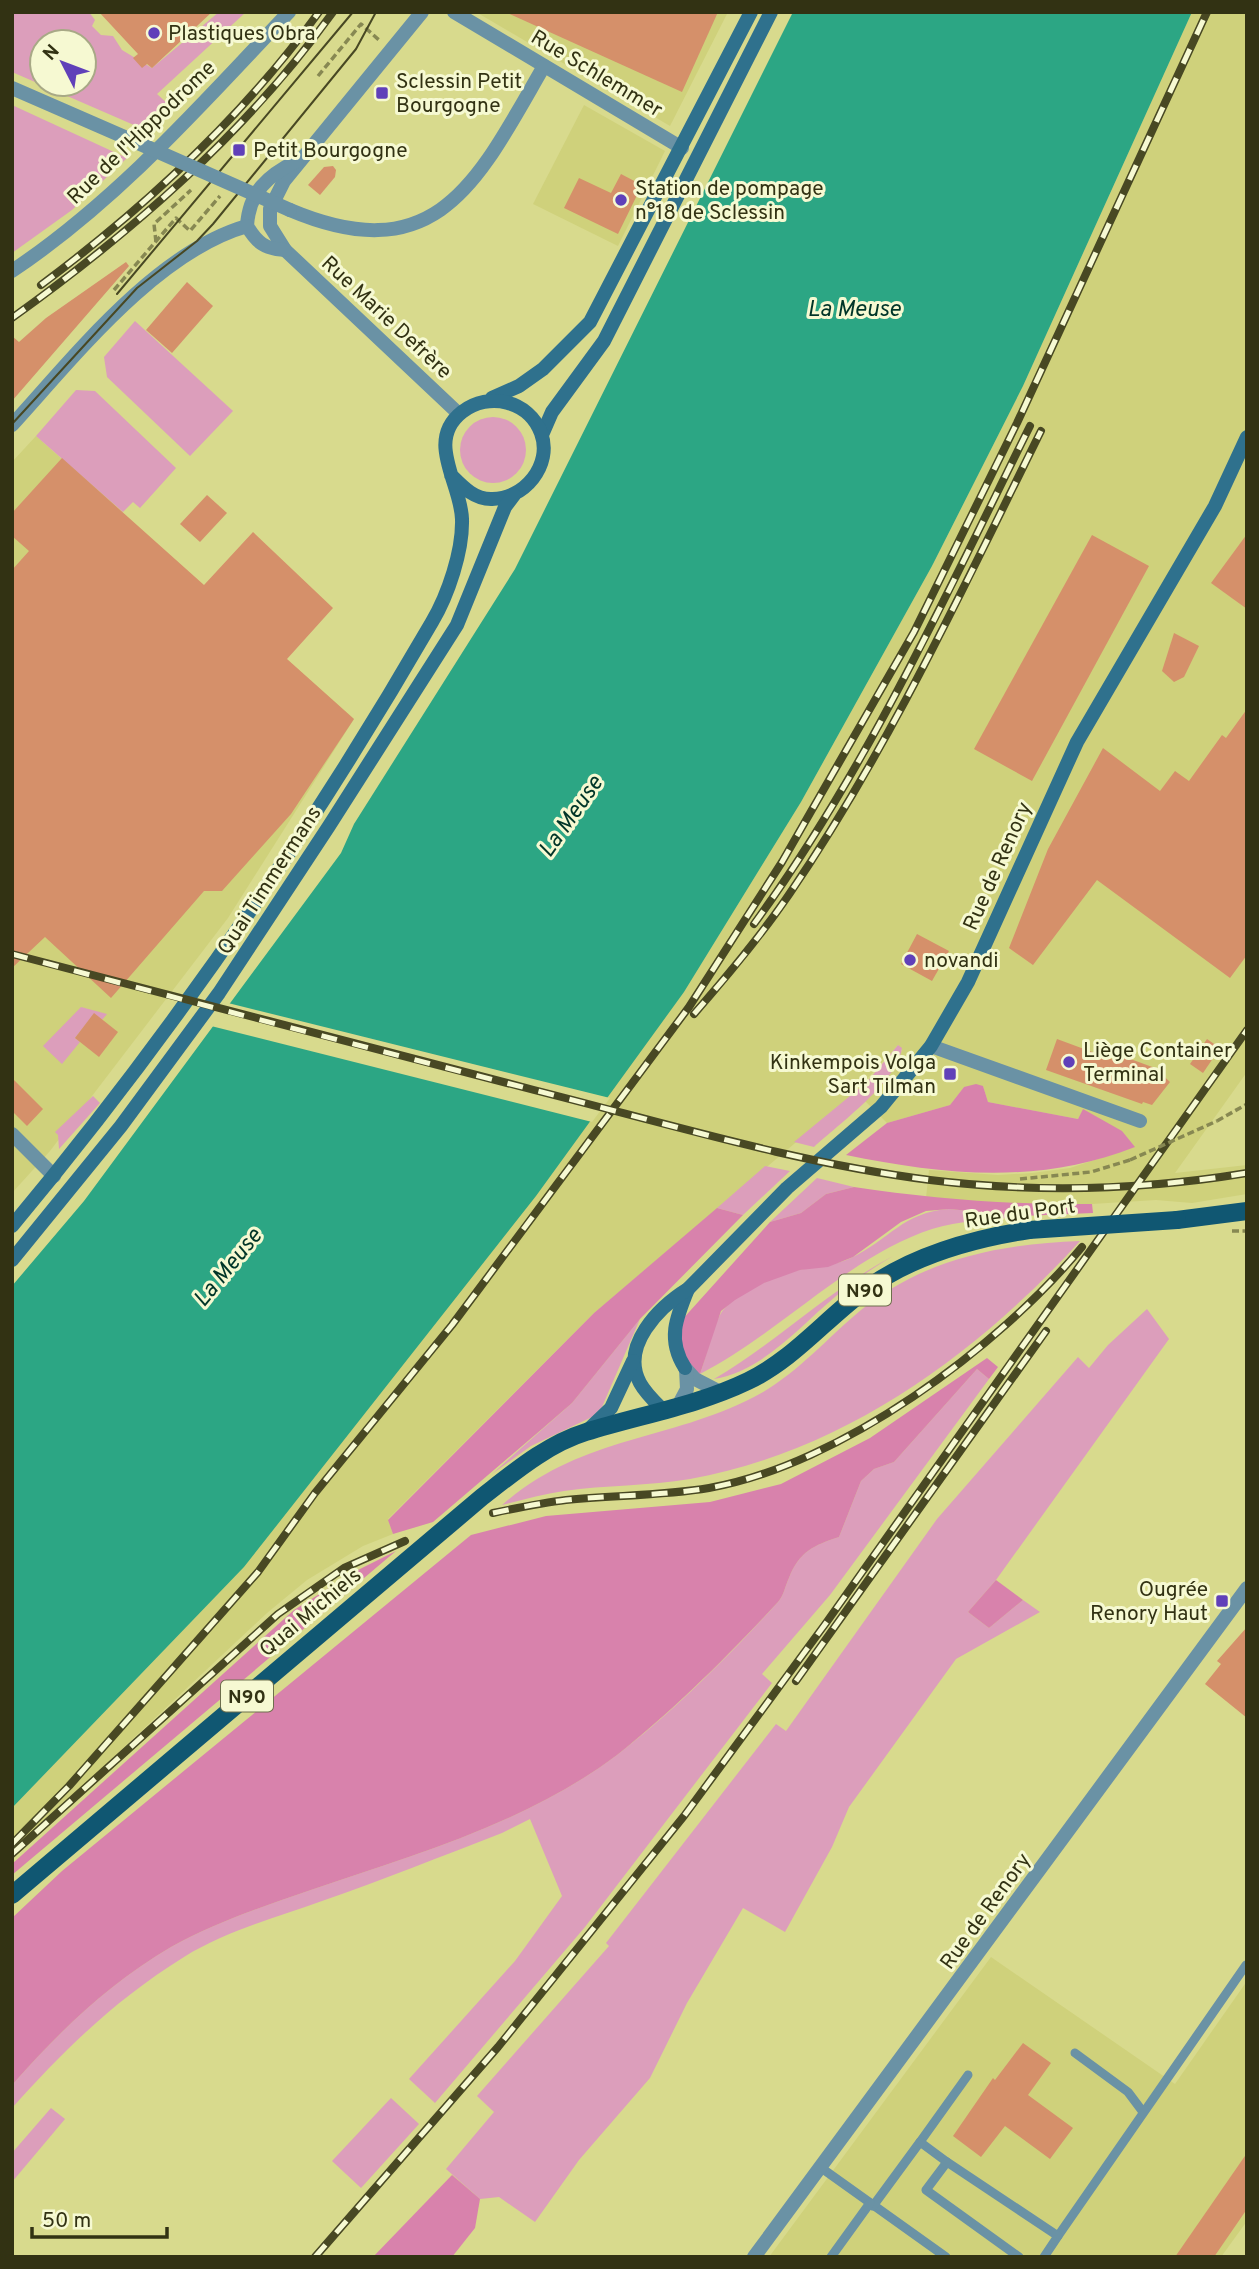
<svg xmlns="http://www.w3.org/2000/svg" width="1259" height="2269" font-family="Overpass,sans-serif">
	<rect width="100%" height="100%" fill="#d8da8d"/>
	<g fill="#cfd17b">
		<polygon points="476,12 728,12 670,126"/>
		<polygon points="1192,12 1247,12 1247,1072 1175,1173 1247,1165 1247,1194 1192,1203 1156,1200 1092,1204 1011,1205 926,1198 929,1170 998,1175 1032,1173 1070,1168 1134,1147 1083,1110 1078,1119 988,1102 983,1086 964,1087 950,1105 887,1123 865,1101 898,1062 902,1050 898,1045 852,1095 594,1313 388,1519 393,1534 363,1546 307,1580 267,1613 26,1839 12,1843 12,1808 244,1567 684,992 801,802 932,566 1023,386"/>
		<polygon points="584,105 665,151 618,246 533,204"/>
		<polygon points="36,436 354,719 228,918 50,1151 12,1193 12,462"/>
		<polygon points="991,1957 1175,2084 1247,1981 1247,2221 1221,2257 769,2257"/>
	</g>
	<g fill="#dc9ebb" fill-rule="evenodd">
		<path d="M12 12H89L95 20 92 26 101 35 113 36 122 50 152 68 219 12H246L157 94 168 104 172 112 150 132 12 72ZM42 42H84V84H42Z"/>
		<polygon points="12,105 127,158 72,210 12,253"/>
		<polygon points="135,321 233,411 190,456 107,377 104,357"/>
		<polygon points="76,390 95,391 176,468 140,508 133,502 123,512 36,436"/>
		<circle cx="493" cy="450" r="33"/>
		<polygon points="81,1007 107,1014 102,1020 94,1014 75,1038 80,1042 62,1064 43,1046"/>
		<path d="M898 1045 902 1048C897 1082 839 1124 814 1147L794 1142 867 1082Z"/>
		<polygon points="93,1096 100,1103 59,1149 58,1135 55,1132"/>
		<polygon points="765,1166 790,1171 743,1215 717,1208"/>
		<polygon points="817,1178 854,1187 826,1194 801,1213 770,1222"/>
		<path d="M949 1209 1023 1216C994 1220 960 1220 932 1229 849 1256 780 1333 700 1374 706 1359 715 1318 724 1309 742 1290 774 1277 799 1270 817 1266 833 1266 851 1258 889 1240 903 1212 949 1209Z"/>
		<path d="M1080 1241C976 1355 845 1451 690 1479 649 1486 605 1485 564 1491 543 1494 522 1500 502 1505 581 1436 666 1442 754 1397 795 1376 826 1339 861 1310 926 1258 1000 1244 1080 1241Z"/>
		<path d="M893 1256C873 1268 853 1281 835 1297 799 1327 763 1371 714 1379 777 1342 829 1290 893 1256Z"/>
		<polygon points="1147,1309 1169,1339 996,1580 968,1612 989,1628 1023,1600 1040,1612 956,1659 849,1807 832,1847 785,1932 743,1908 687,2003 650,2078 579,2160 535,2222 499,2197 480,2199 446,2169 494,2112 477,2096 609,1946 606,1943 776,1724 786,1731 937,1519 1078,1357 1089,1368 1108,1345"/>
		<polygon points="640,1319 602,1407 592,1417 531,1446 492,1474 572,1403"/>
		<path d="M977 1369 989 1379 830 1595 762 1674 772 1683 585 1927 435 2103 409 2079 515 1961 562 1896 530 1819 502 1833C442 1856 383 1880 322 1901 275 1918 226 1931 184 1957 115 2000 66 2048 12 2108V2085C60 2031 108 1984 171 1947 214 1923 262 1907 308 1891 413 1855 527 1823 617 1755 673 1712 731 1654 778 1602 784 1595 785 1586 789 1578 799 1552 814 1545 839 1537L861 1481 874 1469 894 1462Z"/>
		<polygon points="391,2098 419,2124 361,2188 332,2161"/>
		<polygon points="51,2108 65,2119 12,2182 12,2153"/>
	</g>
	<g fill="#d882ac">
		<path d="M976 1084 983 1086 988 1102 1078 1119 1083 1109 1122 1131 1135 1147C1039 1185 944 1175 846 1155L887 1123 950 1105 964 1087Z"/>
		<path d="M854 1187C934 1199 1011 1205 1092 1204L1093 1213 1023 1216 949 1209 926 1211 901 1222 853 1257 828 1267 800 1270 764 1283 735 1300 721 1311 700 1374 693 1371 679 1352 681 1321 770 1222 801 1213 826 1194Z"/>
		<polygon points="717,1208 743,1215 640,1319 572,1403 542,1429 433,1522 393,1534 388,1520 594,1313"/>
		<path d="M987 1358 998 1367 989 1379 977 1369 894 1462 874 1469 861 1481 839 1537C814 1545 799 1552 789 1578 785 1586 784 1595 778 1602 730 1654 673 1711 617 1755 527 1823 413 1855 308 1891 262 1907 214 1923 171 1947 108 1984 60 2031 12 2085V1918L62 1871 471 1535 546 1516 710 1502 781 1484 870 1438Z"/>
		<polygon points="396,1551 12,1875 12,1864 294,1610 356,1571"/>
		<polygon points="996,1580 1023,1600 989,1628 968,1612"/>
		<polygon points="452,2175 480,2199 475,2228 452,2257 373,2257"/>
	</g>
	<polygon fill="#2ca684" points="793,12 1192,12 1023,386 932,566 801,802 684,992 536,1196 244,1567 12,1808 12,1286 84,1201 341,853 354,824 515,569"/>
	<polygon fill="#d8da8d" points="228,1003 610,1098 592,1122 211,1026"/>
	<g fill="#d5906a">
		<polygon points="99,12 212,12 152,68 147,64 142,68 133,58 138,54"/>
		<polygon points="505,12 718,12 682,92"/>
		<polygon points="333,166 336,170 335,177 320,195 308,185 324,167"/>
		<polygon points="621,174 642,185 618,234 564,208 579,178 611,193"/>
		<polygon points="126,262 129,266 12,401 12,336 19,342 46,318"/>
		<polygon points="187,282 213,306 172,353 146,330"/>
		<polygon points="62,458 204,585 253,532 333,608 287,659 354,719 291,814 222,891 204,891 111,998 45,937 12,968 12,570 29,551 12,536 12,513"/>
		<polygon points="207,495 227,513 200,542 180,524"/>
		<polygon points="1247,534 1247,609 1211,583"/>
		<polygon points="1092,535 1149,566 1032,781 974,749"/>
		<polygon points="1174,633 1199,646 1184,677 1174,682 1162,671"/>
		<polygon points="1247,709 1247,955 1230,978 1097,880 1033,965 1009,948 1048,849 1103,748 1160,791 1175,771 1189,781 1222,735 1226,738"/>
		<polygon points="917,934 949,951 932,981 901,964"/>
		<polygon points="94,1013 118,1032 99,1057 75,1038"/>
		<polygon points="1057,1039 1122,1063 1125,1057 1155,1068 1170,1082 1152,1105 1143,1102 1142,1104 1046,1070"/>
		<polygon points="1207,1039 1220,1048 1203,1073 1190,1064"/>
		<polygon points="12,1078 43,1109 27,1126 12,1111"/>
		<polygon points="1247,1627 1247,1718 1205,1684 1221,1664 1217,1661"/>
		<polygon points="1023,2043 1051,2063 1028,2095 1073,2128 1050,2159 1005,2126 981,2157 953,2136 993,2078 995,2080"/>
		<polygon points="1247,2153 1247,2209 1214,2257 1175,2257"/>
	</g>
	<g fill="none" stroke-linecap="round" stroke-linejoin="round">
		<g stroke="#878852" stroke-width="3.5" stroke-dasharray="7 3.5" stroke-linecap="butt">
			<polyline points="318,76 361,24 379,40"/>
			<polyline points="156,242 154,224 191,190"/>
			<polyline points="114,290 176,218 190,231 220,196"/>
			<polyline points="1217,1121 1247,1104"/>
			<polyline points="1020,1179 1091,1172 1130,1160"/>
			<polyline points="1232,1231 1247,1231"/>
		</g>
		<g stroke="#6a92a5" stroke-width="9">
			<polyline points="1075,2053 1128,2092 1143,2112"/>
			<polyline points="920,2142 968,2075"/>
			<polyline points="820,2167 946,2257"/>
			<polyline points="873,2206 920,2142 947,2162"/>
			<polyline points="1058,2236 1246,1965"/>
			<polyline points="831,2257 870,2203"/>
			<polyline points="1019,2257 926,2190 947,2162 1058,2236 1044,2257"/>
		</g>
		<g stroke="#6a92a5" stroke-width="14">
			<polyline points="422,12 284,181 270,209 270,226 285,250 459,414"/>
			<polyline points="454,12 682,148"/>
			<polyline points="12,88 129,139"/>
			<path d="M290 210C439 273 479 178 544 66"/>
			<path d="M247 226C249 192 268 175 297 161"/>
			<path d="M12 271C118 200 202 104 289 12"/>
			<path d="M12 425C74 357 156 252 247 226 257 243 265 249 285 250"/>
			<polyline points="931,1046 1140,1121"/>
			<polyline points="12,1134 54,1176"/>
			<polyline points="685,1368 695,1379 722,1393"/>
			<polyline points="677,1408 687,1389 686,1369"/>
			<polyline points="754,2257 1247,1588"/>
		</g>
		<g stroke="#2f718d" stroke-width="14">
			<polyline points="492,398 519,386 543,369 590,322 751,12"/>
			<polyline points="542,435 552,412 604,341 771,12"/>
			<path d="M12 1226C168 1039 310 833 432 622 448 595 463 551 462 519 461 483 425 441 462 412 489 391 529 401 541 433 553 465 524 500 491 499 474 499 463 487 451 475"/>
			<polyline points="12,1260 121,1126 219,993 329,826 457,625 505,507 514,495"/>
			<path d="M685 1368C667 1340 676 1318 688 1289"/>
			<path d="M665 1412C656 1403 646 1394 640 1383 620 1346 659 1307 688 1289L787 1188 881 1107 931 1046 968 982 1077 742 1215 506 1247 437"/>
			<polyline points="589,1429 611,1408 633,1361"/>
		</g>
		<g stroke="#105772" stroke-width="18">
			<polyline points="1177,1220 1247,1211"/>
			<path d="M12 1895 482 1497C513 1473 547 1444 586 1432 640 1415 696 1406 748 1381 792 1360 823 1322 861 1293 909 1256 970 1239 1029 1230"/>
		</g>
		<g stroke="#484823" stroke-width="2">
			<polyline points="117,294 353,12"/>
			<polyline points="12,424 137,288 197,241 213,224 356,49 376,12"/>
		</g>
		<defs>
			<g id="rail">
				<path d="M41 285C144 208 243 117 319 12"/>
				<path d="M12 318C132 232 246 133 333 12"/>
				<path d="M754 924C866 771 946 595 1030 426"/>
				<path d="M12 954C186 1001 360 1046 534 1090 665 1123 796 1163 930 1180 1035 1193 1143 1190 1247 1173"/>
				<path d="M694 1014C728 975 761 936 790 893 889 748 963 588 1041 431"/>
				<path d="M493 1513C517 1508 541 1503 566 1500 613 1495 661 1496 709 1488 840 1465 998 1348 1082 1247"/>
				<polyline points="796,1681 1046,1331"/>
				<polyline points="12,1844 69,1786 258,1572 315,1493 452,1325 689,1007 782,862 914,632 1017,423 1207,12"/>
				<polyline points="12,1854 278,1614 344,1568 405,1541"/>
				<polyline points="315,2257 498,2047 684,1816 826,1623 1247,1030"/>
			</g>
		</defs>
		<use href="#rail" stroke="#484823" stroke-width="8"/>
		<use href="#rail" stroke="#f6f9d2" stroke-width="5" stroke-dasharray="16" stroke-linecap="butt"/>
		<polyline stroke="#878852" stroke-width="3.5" stroke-dasharray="7 3.5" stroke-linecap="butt" points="1130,1160 1217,1121"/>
		<polyline stroke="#6a92a5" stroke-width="14" points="129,139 290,210"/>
		<polyline stroke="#105772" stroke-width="18" points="1029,1230 1177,1220"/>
	</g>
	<g fill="#6040b9" stroke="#f6f9d2" stroke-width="2.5">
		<circle cx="154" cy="33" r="7"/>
		<rect x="375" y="86" width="14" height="14" rx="3.5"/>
		<rect x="232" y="143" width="14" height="14" rx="3.5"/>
		<circle cx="621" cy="200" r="7"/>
		<circle cx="910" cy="960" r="7"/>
		<circle cx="1069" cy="1062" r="7"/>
		<rect x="943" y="1067" width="14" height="14" rx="3.5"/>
		<rect x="1215" y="1594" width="14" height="14" rx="3.5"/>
	</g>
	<g text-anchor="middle" stroke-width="6" stroke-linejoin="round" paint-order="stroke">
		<g fill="#f6f9d2" stroke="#6d6e4c" stroke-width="2">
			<rect x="839" y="1274.5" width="52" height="31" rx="5"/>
			<rect x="221" y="1680.5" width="52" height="31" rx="5"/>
		</g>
		<g font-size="19" font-weight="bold" fill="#323213">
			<text x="865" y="1297">N90</text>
			<text x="247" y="1703">N90</text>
		</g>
		<g font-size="21" fill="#323213" stroke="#f6f9d2" text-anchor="start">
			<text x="168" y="40">Plastiques Obra</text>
			<text x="396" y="88">Sclessin Petit<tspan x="396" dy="24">Bourgogne</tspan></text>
			<text x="253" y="157">Petit Bourgogne</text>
			<text x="635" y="195">Station de pompage<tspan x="635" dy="24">n°18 de Sclessin</tspan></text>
			<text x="924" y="967">novandi</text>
			<text x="1083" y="1057">Liège Container<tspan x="1083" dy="24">Terminal</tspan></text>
			<text x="936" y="1069" text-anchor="end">Kinkempois Volga<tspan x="936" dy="24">Sart Tilman</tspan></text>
			<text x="1208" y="1596" text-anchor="end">Ougrée<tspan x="1208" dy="24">Renory Haut</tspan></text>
		</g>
		<g font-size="21" fill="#323213" stroke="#f6f9d2">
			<text transform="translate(597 73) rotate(31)" y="7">Rue Schlemmer</text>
			<text transform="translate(141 132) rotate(-44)" y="7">Rue de l'Hippodrome</text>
			<text transform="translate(387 317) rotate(43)" y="7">Rue Marie Defrère</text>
			<text transform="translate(997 866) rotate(-66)" y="7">Rue de Renory</text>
			<text transform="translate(269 880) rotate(-57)" y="7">Quai Timmermans</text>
			<text transform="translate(1020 1213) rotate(-8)" y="7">Rue du Port</text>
			<text transform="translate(310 1612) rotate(-40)" y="7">Quai Michiels</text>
			<text transform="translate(985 1911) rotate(-54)" y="7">Rue de Renory</text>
		</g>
		<g font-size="23" font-style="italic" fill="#003528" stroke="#f6f9d2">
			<text x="854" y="316">La Meuse</text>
			<text transform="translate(570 816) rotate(-55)" y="8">La Meuse</text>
			<text transform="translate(227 1267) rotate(-51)" y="8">La Meuse</text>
		</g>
	</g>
	<rect width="1259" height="2269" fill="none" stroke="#323213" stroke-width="28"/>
	<g transform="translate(63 63) rotate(312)"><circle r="33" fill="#f6f9d2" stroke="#a8a986" stroke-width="2"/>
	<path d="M0-5L12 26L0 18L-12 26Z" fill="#6040b9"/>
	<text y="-10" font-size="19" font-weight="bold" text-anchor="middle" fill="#323213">N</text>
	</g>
	<path d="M32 2227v10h135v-10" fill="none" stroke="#323213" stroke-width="3.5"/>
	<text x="42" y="2227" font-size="21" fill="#323213" stroke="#f6f9d2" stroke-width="5" paint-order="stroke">50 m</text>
</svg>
